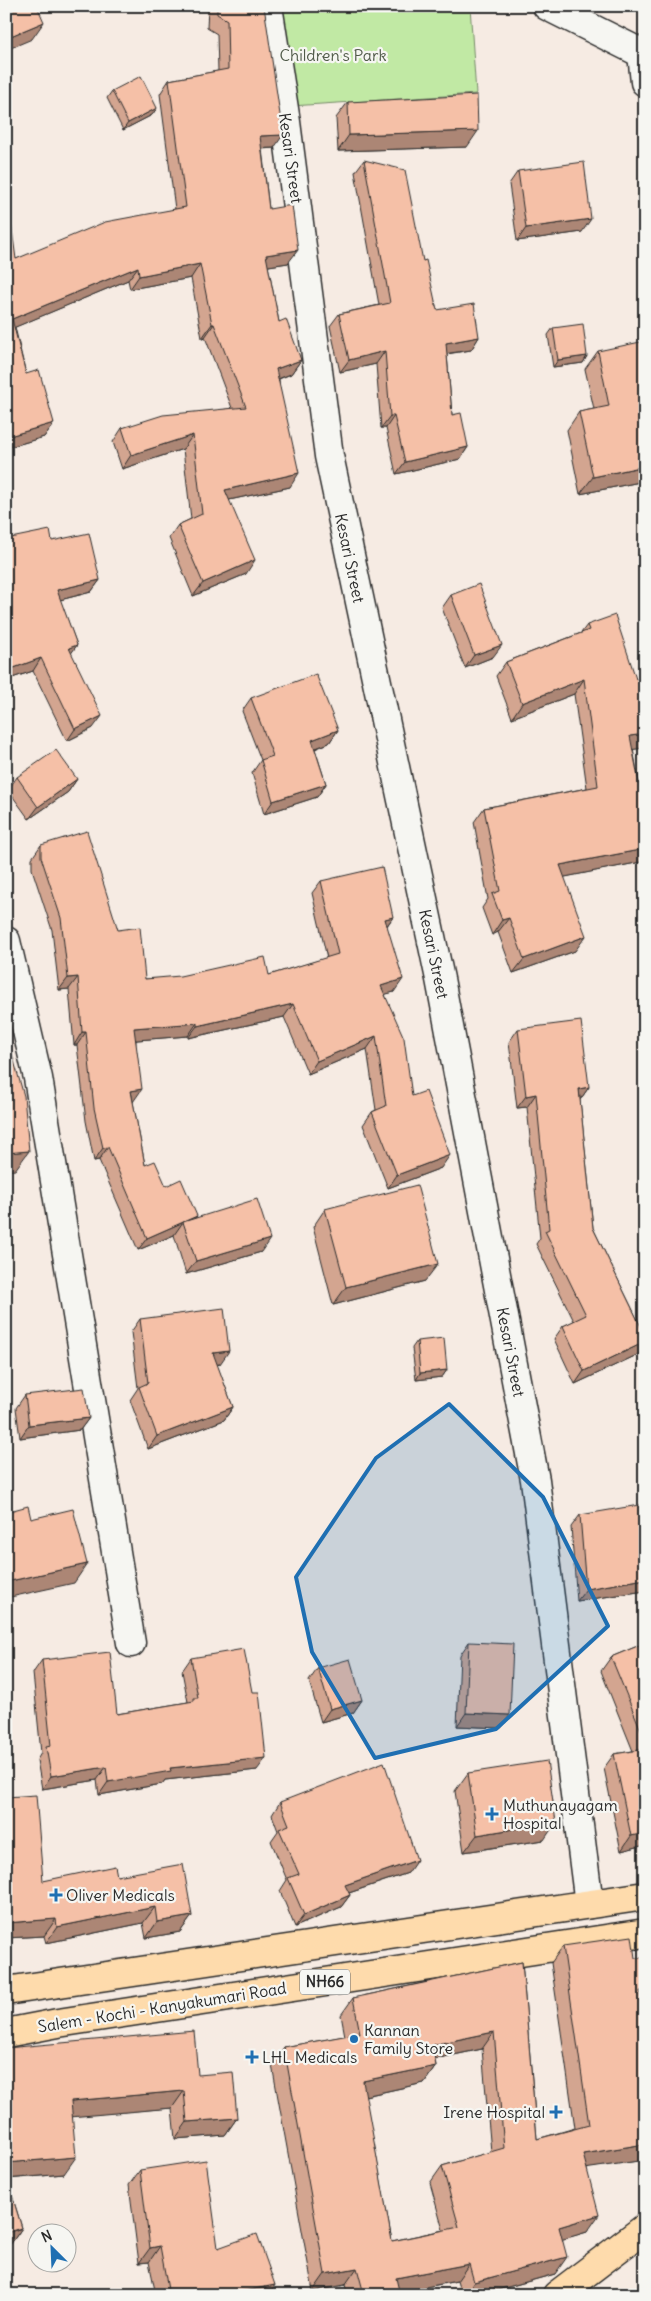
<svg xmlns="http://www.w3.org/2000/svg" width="651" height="2301" font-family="Delius,sans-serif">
	<rect width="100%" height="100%" fill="#f6ebe3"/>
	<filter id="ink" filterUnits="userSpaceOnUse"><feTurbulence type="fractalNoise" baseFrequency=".02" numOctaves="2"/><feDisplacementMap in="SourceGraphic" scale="10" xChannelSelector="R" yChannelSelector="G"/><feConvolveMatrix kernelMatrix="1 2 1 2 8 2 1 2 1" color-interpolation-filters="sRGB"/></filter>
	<g filter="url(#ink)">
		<polygon fill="#c1e9a4" stroke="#768a68" points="274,6 470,6 476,94 291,106"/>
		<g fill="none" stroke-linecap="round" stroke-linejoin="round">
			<defs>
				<g id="minor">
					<polyline points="268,6 286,122 329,456 440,979 535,1480 589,1904"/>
					<polyline points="547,6 645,55"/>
					<polyline points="642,54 645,82"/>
					<polyline points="6,941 38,1078 131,1643"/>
				</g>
				<polyline id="major" points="557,2295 645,2228"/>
				<g id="highway">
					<polyline points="6,1991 645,1896"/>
					<polyline points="6,2033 58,2023 645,1933"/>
				</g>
			</defs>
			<use href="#minor" stroke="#2b2b2b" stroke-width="31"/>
			<use href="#major" stroke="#2b2b2b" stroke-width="31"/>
			<use href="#highway" stroke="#2b2b2b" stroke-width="31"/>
			<use href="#minor" stroke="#f6f6f2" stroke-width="28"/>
			<use href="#major" stroke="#fedbac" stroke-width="28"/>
			<use href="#highway" stroke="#fedbac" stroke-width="28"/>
		</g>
		<g fill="#d3a590" stroke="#2b2b2b" fill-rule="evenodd">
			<polygon points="208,6 264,6 274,148 262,149 269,209 288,263 268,266 279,322 301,360 291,374 279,379 290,487 229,500 246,574 193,596 169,538 178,525 191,519 183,449 122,469 113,442 122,428 232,408 205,337 202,338 191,278 130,289 128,280 15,327 26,374 54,423 44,437 6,448 16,259 175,209 160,94 169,80 218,71 217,34 207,28"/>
			<polygon points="112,91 157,108 152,115 123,130 107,98"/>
			<polygon points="348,102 467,147 338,151 336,118"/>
			<polygon points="364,160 423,261 437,310 479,337 471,350 447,354 452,415 468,447 460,459 396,474 386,428 381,428 376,364 340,372 330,326 339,314 379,305 355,172"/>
			<polygon points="518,171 582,232 517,241 509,184"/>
			<polygon points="553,328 587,356 583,363 553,367 548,335"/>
			<polygon points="598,351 645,481 580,494 567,430 579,412 594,409 585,369"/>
			<polygon points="6,539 52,541 100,580 91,592 60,600 77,645 71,653 93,728 67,741 33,671 6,680"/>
			<polygon points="451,595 493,657 465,668 442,608"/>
			<polygon points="587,625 636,679 645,678 645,748 633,749 645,813 645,857 641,862 564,877 575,951 513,973 498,932 492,935 482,908 488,899 474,822 484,808 587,788 574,694 512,718 496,676 506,662 581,633"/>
			<polygon points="251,698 338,730 329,743 315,749 326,784 317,797 264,814 252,773 261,760 242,711"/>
			<polygon points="17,777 77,779 68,792 29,819 8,790"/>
			<polygon points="41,845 118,930 145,979 269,975 327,958 312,893 321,881 393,917 387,926 394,992 385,994 412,1096 441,1168 388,1188 363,1125 372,1112 376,1110 367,1049 308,1074 284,1017 188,1038 188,1036 136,1040 133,1102 145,1165 166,1186 196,1218 261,1252 186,1274 174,1235 138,1250 99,1160 94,1161 86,1121 77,1045 74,1045 69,989 59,990 52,930 32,869 32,858"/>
			<polygon points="518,1029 589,1087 580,1100 593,1228 645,1335 645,1345 639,1354 575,1384 554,1339 563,1326 574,1321 536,1244 540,1238 527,1107 517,1108 509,1042"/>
			<polygon points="325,1209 425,1281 333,1305 313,1227"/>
			<polygon points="140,1319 220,1364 217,1365 233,1407 224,1420 148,1449 130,1400 138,1388 131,1332"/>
			<polygon points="417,1341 447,1370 442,1377 416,1380 412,1348"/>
			<polygon points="25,1395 89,1418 80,1430 20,1438 16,1408"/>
			<polygon points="580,1515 645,1591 577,1601 571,1527"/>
			<polygon points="469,1642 501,1728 457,1726 460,1655"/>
			<polygon points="645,1643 645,1845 621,1851 604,1768 614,1754 633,1751 601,1671 611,1657"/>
			<polygon points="191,1658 257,1770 165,1780 162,1784 99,1795 97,1780 42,1789 37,1760 41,1753 33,1673 42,1660 117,1714 188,1702 182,1671"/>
			<polygon points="318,1668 362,1700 353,1713 321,1722 309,1681"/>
			<polygon points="468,1773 544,1840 464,1852 455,1791"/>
			<polygon points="6,1797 43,1881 117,1876 192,1916 180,1932 146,1938 143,1923 46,1943 44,1936 6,1938"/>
			<polygon points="280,1802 408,1873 349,1893 350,1895 341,1907 295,1927 280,1891 287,1880 271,1841 278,1831 272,1815"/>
			<path d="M563 1946 642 2007 645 2023V2160L587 2168V2232L562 2239 555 2274 479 2295H461L457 2281 400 2292V2295H348L345 2285 313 2291 272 2065 284 2047 345 2036 341 2015 353 1998 522 1962 537 2139 575 2128 551 1963ZM482 2049 491 2152 442 2166 430 2183 443 2230 392 2241 365 2096 424 2083 436 2066 435 2059Z"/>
			<polygon points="6,2048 198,2075 237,2118 225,2135 175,2139 172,2108 72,2116 64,2174 7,2179 22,2228 10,2245 6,2246"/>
			<polygon points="140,2170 218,2248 275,2285 268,2295 156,2295 149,2262 139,2263 129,2185"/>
		</g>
		<g fill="#ac8675" stroke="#2b2b2b">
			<polygon points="44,22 32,39 6,50 6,38"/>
			<polygon points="157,108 152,115 123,130 128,123"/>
			<polygon points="478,131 467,147 338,151 349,135"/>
			<polygon points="283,135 274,148 250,149 260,136"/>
			<polygon points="591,219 582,232 517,241 526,228"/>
			<polygon points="298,250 288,263 256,268 266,255"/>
			<polygon points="200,264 191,278 130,289 139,276"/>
			<polygon points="138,267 128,280 6,331 12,319"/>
			<polygon points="212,324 214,324 205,337 202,338"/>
			<polygon points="479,337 471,350 437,355 446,343"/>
			<polygon points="385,351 376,364 340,372 349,360"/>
			<polygon points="587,356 583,363 553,367 558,360"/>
			<polygon points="301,360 291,374 267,383 276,369"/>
			<polygon points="390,416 394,416 386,428 381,428"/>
			<polygon points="54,423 44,437 6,448 6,437"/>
			<polygon points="193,435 183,449 122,469 131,455"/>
			<polygon points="468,447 460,459 396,474 405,462"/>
			<polygon points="645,466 645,481 580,494 593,477"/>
			<polygon points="299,473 290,487 215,503 225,490"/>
			<polygon points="255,560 246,574 193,596 203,583"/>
			<polygon points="100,580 91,592 48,603 57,590"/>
			<polygon points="77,645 68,658 69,648"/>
			<polygon points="502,645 493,657 465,668 474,655"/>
			<polygon points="41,658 33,671 6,680 6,676 11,669"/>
			<polygon points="584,679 574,694 512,718 522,703"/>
			<polygon points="102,716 93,728 67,741 75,729"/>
			<polygon points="338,730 329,743 303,753 312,740"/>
			<polygon points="645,734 645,748 620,751 630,736"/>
			<polygon points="77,779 68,792 29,819 38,807"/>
			<polygon points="326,784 317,797 264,814 273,801"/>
			<polygon points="645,849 645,857 641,862 550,880 560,865"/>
			<polygon points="393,917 384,930 385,919"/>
			<polygon points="509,918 498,932 492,935 502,920"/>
			<polygon points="586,936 575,951 513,973 524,959"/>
			<polygon points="78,977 69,989 59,990 68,978"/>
			<polygon points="403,979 394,992 372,998 381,986"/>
			<polygon points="293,1004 284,1017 188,1038 197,1026"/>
			<polygon points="197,1023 188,1036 125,1041 134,1028"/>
			<polygon points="82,1032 86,1032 77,1045 74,1045"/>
			<polygon points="376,1036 367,1049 308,1074 317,1061"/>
			<polygon points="589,1087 580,1100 579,1089"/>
			<polygon points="142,1089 133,1102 131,1091"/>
			<polygon points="536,1094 527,1107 517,1108 526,1096"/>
			<polygon points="108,1147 99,1160 94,1161 103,1148"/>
			<polygon points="29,1151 15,1170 6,1171 6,1153"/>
			<polygon points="450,1155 441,1168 388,1188 397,1175"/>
			<polygon points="197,1216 188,1229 183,1222 174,1235 138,1250 147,1238"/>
			<polygon points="270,1239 261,1252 186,1274 196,1261"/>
			<polygon points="438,1264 425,1281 333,1305 346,1287"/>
			<polygon points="645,1342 645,1345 639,1354 575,1384 584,1371"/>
			<polygon points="229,1351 220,1364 204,1366 213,1353"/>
			<polygon points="447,1370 442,1377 416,1380 420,1373"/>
			<polygon points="233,1407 224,1420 148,1449 157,1436"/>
			<polygon points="89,1418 80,1430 20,1438 29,1425"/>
			<polygon points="87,1564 74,1583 6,1598 6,1582"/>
			<polygon points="645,1579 645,1591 577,1601 586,1589"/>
			<polygon points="362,1700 353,1713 321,1722 330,1709"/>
			<polygon points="466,1713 510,1715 501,1728 457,1726"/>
			<polygon points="266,1758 257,1770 165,1780 162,1784 99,1795 108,1782 170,1768"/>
			<polygon points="106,1767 97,1780 42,1789 51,1776"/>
			<polygon points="556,1822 544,1840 464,1852 477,1835"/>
			<polygon points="645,1833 645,1845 621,1851 631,1836"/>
			<polygon points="417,1860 408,1873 337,1897 345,1885"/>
			<polygon points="350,1895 341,1907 295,1927 304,1915"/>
			<polygon points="155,1907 143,1923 46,1943 57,1927"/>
			<polygon points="192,1916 180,1932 146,1938 157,1922"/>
			<polygon points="56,1919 44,1936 6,1938 6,1923"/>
			<polygon points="640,1991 645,1991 645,2007 628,2008"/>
			<polygon points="494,2032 482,2049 420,2062 432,2045"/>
			<polygon points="436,2066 424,2083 351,2099 363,2081"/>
			<polygon points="184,2091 172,2108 59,2118 71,2101"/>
			<polygon points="237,2118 225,2135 175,2139 187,2122"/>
			<polygon points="645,2144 645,2160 571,2171 583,2154"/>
			<polygon points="76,2157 64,2174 6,2179 6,2163"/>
			<polygon points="599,2215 587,2232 547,2244 559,2227"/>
			<polygon points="22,2228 10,2245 6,2246 6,2233"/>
			<polygon points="160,2246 149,2262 139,2263 150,2248"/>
			<polygon points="567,2257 555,2274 479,2295 465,2295 474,2282"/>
			<polygon points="469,2264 457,2281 384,2295 396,2278"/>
			<polygon points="357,2268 345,2285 313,2291 325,2274"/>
			<polygon points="275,2285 268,2295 223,2295"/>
		</g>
		<g fill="#f5c0a7" stroke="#2b2b2b" fill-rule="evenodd">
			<polygon points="6,6 37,6 44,22 6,38"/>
			<polygon points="217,6 264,6 283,135 260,136 269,209 292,205 298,250 266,255 279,322 286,319 301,360 276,369 299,473 225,490 255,560 203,583 178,525 202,514 193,435 131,455 122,428 163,415 246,407 214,324 212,324 200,264 139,276 138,267 12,319 26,374 39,370 54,423 6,437 6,216 10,215 16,259 105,222 186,207 169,80 228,69 227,20 217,14"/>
			<polygon points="141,76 157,108 128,123 112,91"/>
			<polygon points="477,95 478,131 349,135 348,102"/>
			<polygon points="364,160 405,170 423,261 426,260 437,310 474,304 479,337 446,343 452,415 461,413 468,447 405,462 394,416 390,416 385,351 349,360 339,314 390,303"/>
			<polygon points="584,162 591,219 526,228 518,171"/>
			<polygon points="583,324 587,356 558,360 553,328"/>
			<polygon points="645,341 645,466 593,477 579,412 609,406 598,351"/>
			<polygon points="50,530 52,541 89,533 100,580 57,590 77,645 69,648 102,716 75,729 41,658 11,669 6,658 6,539"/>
			<polygon points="479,584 502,645 474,655 451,595"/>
			<polygon points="615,615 636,679 645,678 645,734 630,736 645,813 645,849 560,865 586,936 524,959 509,918 502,920 492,894 500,891 484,808 598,786 584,679 522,703 506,662 589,630 587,625"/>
			<polygon points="316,674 338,730 312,740 326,784 273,801 261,760 273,756 251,698"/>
			<polygon points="56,750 77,779 38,807 17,777"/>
			<polygon points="87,831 118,930 140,927 145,979 180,976 265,957 269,975 338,954 321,881 382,867 393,917 385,919 403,979 381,986 404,1038 412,1096 426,1091 450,1155 397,1175 372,1112 386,1106 376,1036 317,1061 293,1004 197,1026 197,1023 134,1028 142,1089 131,1091 145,1165 155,1161 166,1186 181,1179 197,1216 147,1238 108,1147 103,1148 94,1108 86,1032 82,1032 78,977 68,978 61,918 41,857 41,845"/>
			<polygon points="581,1021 589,1087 579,1089 593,1228 645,1335 645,1342 584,1371 563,1326 586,1315 545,1231 549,1229 536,1094 526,1096 518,1029"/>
			<polygon points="6,1033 24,1096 29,1151 6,1153"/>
			<polygon points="417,1185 438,1264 346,1287 325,1209"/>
			<polygon points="257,1199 270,1239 196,1261 183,1222"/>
			<polygon points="224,1308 229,1351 213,1353 233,1407 157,1436 139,1387 148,1383 140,1319"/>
			<polygon points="444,1338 447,1370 420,1373 417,1341"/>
			<polygon points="84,1388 89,1418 29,1425 25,1395"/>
			<polygon points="645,1504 645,1579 586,1589 580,1515"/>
			<polygon points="28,1506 31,1519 73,1509 87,1564 6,1582 6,1512"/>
			<polygon points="469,1642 513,1644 510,1715 466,1713"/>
			<polygon points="645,1643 645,1740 611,1657"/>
			<polygon points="244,1649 252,1692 259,1692 266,1758 170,1768 171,1771 108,1782 106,1767 51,1776 46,1747 51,1746 42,1660 110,1652 117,1714 194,1701 194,1698 198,1698 191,1658"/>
			<polygon points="350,1659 362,1700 330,1709 318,1668"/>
			<polygon points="645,1749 645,1833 631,1836 614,1754"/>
			<polygon points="547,1761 556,1822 477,1835 468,1773"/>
			<polygon points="384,1762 417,1860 345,1885 350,1895 304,1915 288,1878 299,1874 279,1829 289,1825 280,1802"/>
			<polygon points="36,1795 43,1881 115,1866 117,1876 183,1864 192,1916 157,1922 155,1907 57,1927 56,1919 6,1923 6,1797"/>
			<path d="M632 1936 635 1958H645V1991H640L645 2023V2144L583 2154 599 2215 559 2227 567 2257 474 2282 469 2264 396 2278 400 2295H363L364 2294 357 2268 325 2274 284 2047 360 2033 353 1998 522 1962 537 2139 589 2125 563 1946ZM494 2032 504 2148 442 2166 459 2227 392 2241 363 2081 436 2066 432 2045Z"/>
			<polygon points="194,2031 198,2075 233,2072 237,2118 187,2122 184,2091 71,2101 76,2157 6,2163 6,2048"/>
			<polygon points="206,2160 218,2248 257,2234 275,2285 223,2295 169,2295 160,2246 150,2248 140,2170"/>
			<polygon points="6,2176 22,2228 6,2233"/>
		</g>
	</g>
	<path fill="#1f6fb2" fill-opacity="0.2" stroke="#1f6fb2" stroke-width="4" stroke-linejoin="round" d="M449 1404 543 1497 608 1626 496 1729 375 1758 312 1652 296 1577 376 1458Z"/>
	<g fill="#1f6fb2" stroke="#f6f6f2" stroke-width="2">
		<path d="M489.5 1806.5h5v5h5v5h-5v5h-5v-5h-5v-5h5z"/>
		<path d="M53.5 1887.5h5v5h5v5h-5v5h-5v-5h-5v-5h5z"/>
		<circle cx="354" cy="2039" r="5"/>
		<path d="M249.5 2049.5h5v5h5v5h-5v5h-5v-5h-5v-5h5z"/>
		<path d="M553.5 2104.5h5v5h5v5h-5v5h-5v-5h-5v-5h5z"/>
	</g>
	<g text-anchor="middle" stroke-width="4.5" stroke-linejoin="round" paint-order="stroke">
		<rect fill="#f6f6f2" stroke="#686867" stroke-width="1" x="300" y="1969.5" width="50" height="25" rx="4"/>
		<g font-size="15" font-weight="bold" fill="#2b2b2b">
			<text x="325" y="1987">NH66</text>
		</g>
		<g font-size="16" fill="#505a49" stroke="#f6f6f2">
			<text x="333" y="61">Children's Park</text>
		</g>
		<g font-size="16" fill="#2b2b2b" stroke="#f6f6f2">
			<text transform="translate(291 158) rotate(82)" y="6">Kesari Street</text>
			<text transform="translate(350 558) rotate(78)" y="6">Kesari Street</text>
			<text transform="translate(434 954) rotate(78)" y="6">Kesari Street</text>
			<text transform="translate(511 1352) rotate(79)" y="6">Kesari Street</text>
			<text transform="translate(162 2007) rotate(-9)" y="6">Salem - Kochi - Kanyakumari Road</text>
		</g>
		<g font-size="16" fill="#2b2b2b" stroke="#f6f6f2" text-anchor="start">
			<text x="503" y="1811">Muthunayagam<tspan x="503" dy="18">Hospital</tspan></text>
			<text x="66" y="1901">Oliver Medicals</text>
			<text x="364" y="2036">Kannan<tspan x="364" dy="18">Family Store</tspan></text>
			<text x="262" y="2063">LHL Medicals</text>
			<text x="545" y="2118" text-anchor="end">Irene Hospital</text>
		</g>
	</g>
	<rect width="651" height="2301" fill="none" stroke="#f6f6f2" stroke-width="25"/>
	<rect x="12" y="12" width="626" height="2276" fill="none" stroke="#2b2b2b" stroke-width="2" filter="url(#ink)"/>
	<g transform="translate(52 2248) rotate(336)"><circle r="24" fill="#f6f6f2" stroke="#a5a5a2"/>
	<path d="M0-4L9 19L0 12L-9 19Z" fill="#1f6fb2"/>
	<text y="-8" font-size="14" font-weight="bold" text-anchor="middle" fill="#2b2b2b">N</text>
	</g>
</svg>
